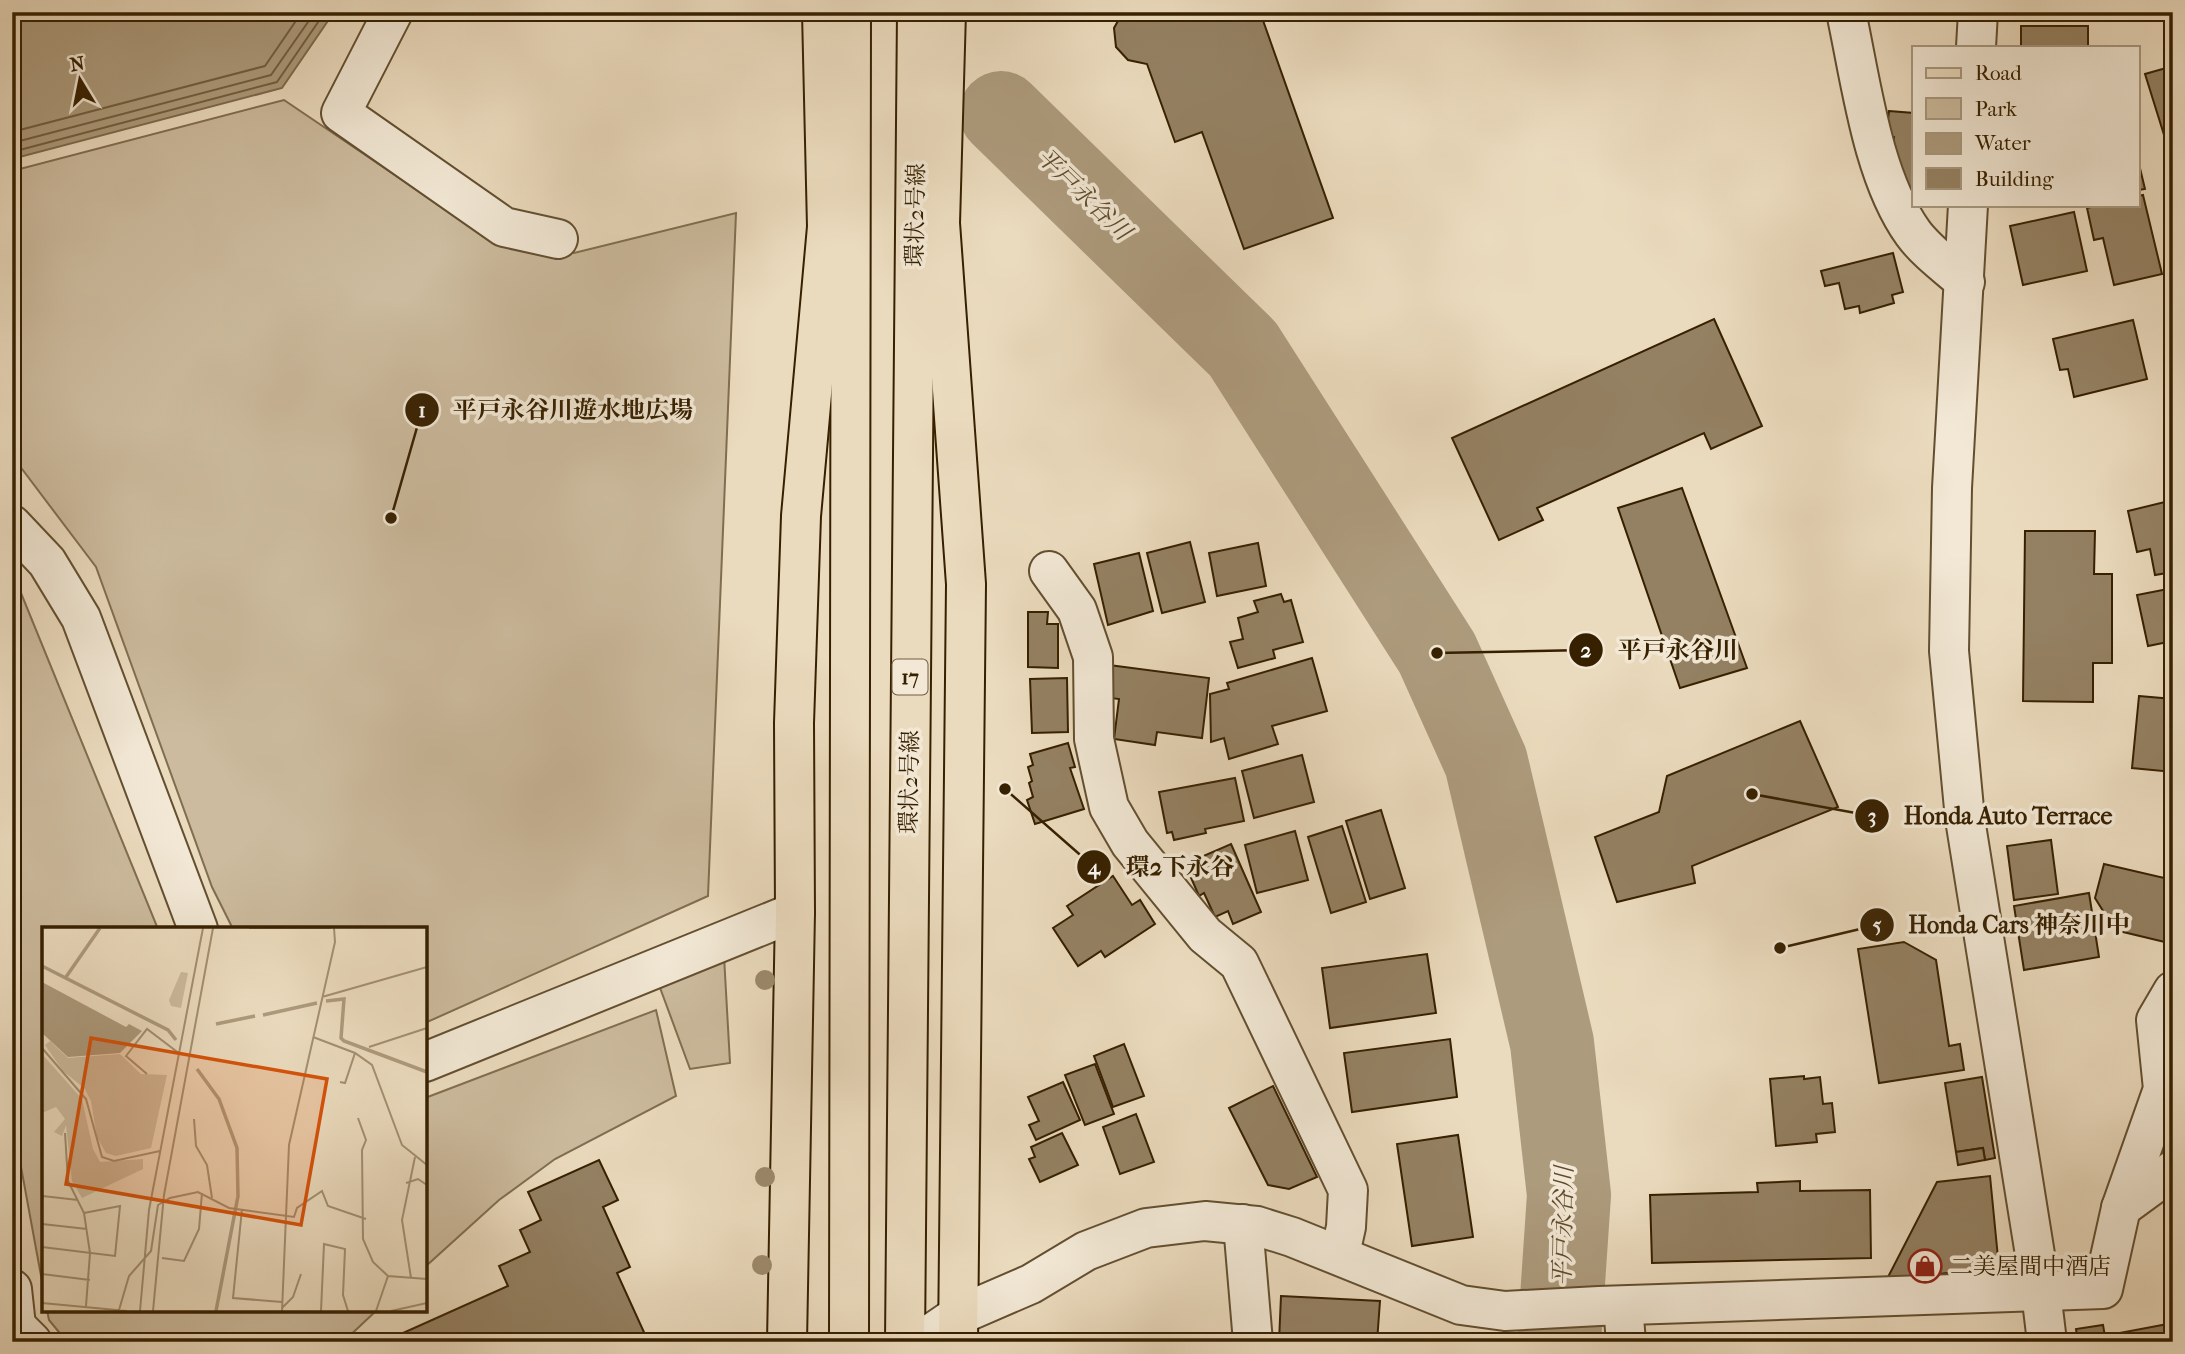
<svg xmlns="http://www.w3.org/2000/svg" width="2185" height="1354" font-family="'IM FELL French Canon','Noto Serif JP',serif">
	<rect width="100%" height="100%" fill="#ebdbbe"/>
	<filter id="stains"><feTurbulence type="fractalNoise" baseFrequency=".00286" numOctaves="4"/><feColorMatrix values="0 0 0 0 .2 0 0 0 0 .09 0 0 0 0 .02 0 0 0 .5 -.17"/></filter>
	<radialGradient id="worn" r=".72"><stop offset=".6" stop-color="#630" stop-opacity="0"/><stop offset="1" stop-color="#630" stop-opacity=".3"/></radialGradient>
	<g fill="#ccbb9e" stroke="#816e4f" stroke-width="2">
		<polygon points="284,100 500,246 574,253 736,213 708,896 425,1023 425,929 233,929 212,887 96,567 22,469 12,463 12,171"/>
		<polygon points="12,571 158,929 44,929 44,1292 12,1118"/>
		<polygon points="724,956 730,1063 690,1069 659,985"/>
		<polygon points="656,1010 676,1096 555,1159 499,1200 425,1267 425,1098"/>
		<polygon points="47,1310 377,1310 343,1342 67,1342 49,1320"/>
	</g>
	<polygon fill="#ad9b7d" stroke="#7d6a4b" stroke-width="2" points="12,12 334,12 282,88 12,159"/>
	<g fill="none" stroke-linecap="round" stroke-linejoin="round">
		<g stroke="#725e3e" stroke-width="2">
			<polyline points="12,132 265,66 302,12"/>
			<polyline points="12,143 271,75 315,12"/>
			<polyline points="12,152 277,82 325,12"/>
		</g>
		<polyline stroke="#ad9b7d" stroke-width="84" points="1001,113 1243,349 1437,653 1486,762 1552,1043 1569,1195 1559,1342"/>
	</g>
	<g fill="#948163" stroke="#362000" stroke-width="2">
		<polygon points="1123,12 1260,12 1333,218 1244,249 1202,132 1175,142 1147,64 1128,60 1116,47 1114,28"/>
		<polygon points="2143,12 2167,12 2167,17 2143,16"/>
		<rect x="2021" y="26" width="67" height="21"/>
		<polygon points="2173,66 2173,136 2165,138 2145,74"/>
		<polygon points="1889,111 1914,113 1914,196 1892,152 1894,137 1886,136"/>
		<polygon points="2138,160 2145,189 2138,190"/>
		<polygon points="2143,195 2162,274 2114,285 2103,238 2094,240 2087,208 2099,205 2138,205 2138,196"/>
		<polygon points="2074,212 2087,271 2023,285 2010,226"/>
		<polygon points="1893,253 1903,292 1892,295 1894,303 1860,313 1859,306 1845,309 1839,283 1825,286 1821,271"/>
		<polygon points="1714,319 1762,426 1711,449 1704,433 1537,508 1543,520 1499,540 1452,438"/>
		<polygon points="2133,320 2147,379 2074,397 2068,369 2060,370 2053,339"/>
		<polygon points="1682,488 1747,668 1680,688 1618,508"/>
		<polygon points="2173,500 2173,572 2155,575 2150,549 2137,552 2128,511"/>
		<polygon points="2025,531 2095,531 2094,574 2112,574 2112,663 2093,663 2093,702 2023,701"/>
		<polygon points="1190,542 1205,602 1162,613 1147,553"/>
		<polygon points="1258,543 1266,586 1217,596 1209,553"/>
		<polygon points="1139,553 1153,611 1108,625 1094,564"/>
		<polygon points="2173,588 2173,641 2148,646 2137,595"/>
		<polygon points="1281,594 1284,602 1291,600 1303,642 1273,650 1275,658 1238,668 1230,642 1243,639 1238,618 1258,612 1254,601"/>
		<polygon points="1028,612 1048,612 1047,624 1058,624 1058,668 1028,667"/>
		<polygon points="1312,658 1327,711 1272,726 1278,744 1229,759 1224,738 1211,742 1210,694 1229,689 1227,683"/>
		<polygon points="1109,665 1209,678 1202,738 1157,732 1155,745 1114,739 1119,699 1104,697"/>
		<polygon points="1067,678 1068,732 1032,733 1030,679"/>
		<polygon points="2139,696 2173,699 2173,772 2132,768"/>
		<polygon points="1800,721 1838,807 1692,866 1695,883 1617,902 1595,837 1659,812 1667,776"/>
		<polygon points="1068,743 1075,767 1070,768 1084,809 1035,824 1027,800 1033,797 1029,783 1032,781 1028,767 1033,765 1030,754"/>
		<polygon points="1302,755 1314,802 1254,818 1242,771"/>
		<polygon points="1235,778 1244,821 1205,829 1206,833 1174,840 1172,832 1167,833 1159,792"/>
		<polygon points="1381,810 1405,888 1370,899 1346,821"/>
		<polygon points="1342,826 1366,902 1331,913 1308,837"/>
		<polygon points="1295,831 1308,880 1257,893 1245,845"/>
		<polygon points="2051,840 2058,894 2014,900 2007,846"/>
		<polygon points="1231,844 1261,912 1233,924 1228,911 1215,917 1204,893 1199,896 1185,864"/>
		<polygon points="2104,864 2173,880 2173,944 2115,930 2095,898"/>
		<polygon points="1113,876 1132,905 1140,900 1155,924 1105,957 1101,951 1078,966 1053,928 1073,915 1067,906"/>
		<polygon points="2089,893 2099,957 2024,970 2014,906"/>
		<polygon points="1904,942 1936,960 1949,1046 1960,1044 1964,1070 1879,1083 1858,949"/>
		<polygon points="1427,954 1436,1013 1330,1028 1322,968"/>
		<polygon points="1450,1039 1457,1097 1352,1112 1344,1053"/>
		<polygon points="1124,1044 1144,1096 1113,1107 1094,1056"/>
		<polygon points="1095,1064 1114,1114 1085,1125 1065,1075"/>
		<polygon points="1804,1076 1804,1079 1820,1077 1823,1104 1832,1103 1835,1132 1816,1134 1817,1142 1776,1146 1770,1079"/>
		<polygon points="1982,1077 1995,1158 1985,1160 1983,1148 1956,1152 1945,1083"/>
		<polygon points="1063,1082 1080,1120 1036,1140 1029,1125 1039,1121 1028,1097"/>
		<polygon points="1273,1086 1317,1177 1289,1189 1268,1185 1229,1108"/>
		<polygon points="1136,1114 1154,1162 1120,1174 1103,1127"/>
		<polygon points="1062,1133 1078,1165 1040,1182 1029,1159 1035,1157 1031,1147"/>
		<polygon points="1458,1135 1473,1237 1412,1246 1397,1144"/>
		<polygon points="1983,1148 1985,1160 1958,1165 1956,1152"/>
		<polygon points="599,1160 618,1200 603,1207 630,1267 617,1273 648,1341 383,1342 508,1286 499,1266 530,1252 520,1230 541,1220 528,1192"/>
		<polygon points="1990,1176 1999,1268 1887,1279 1937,1182"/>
		<polygon points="1800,1181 1800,1191 1870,1190 1871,1258 1652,1263 1650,1195 1758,1192 1757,1183"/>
		<polygon points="1281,1296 1380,1301 1377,1342 1279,1342"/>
		<polygon points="2173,1323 2173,1342 2115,1342 2114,1334"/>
		<polygon points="2103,1325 2106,1342 2078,1342 2076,1329"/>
		<polygon points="2018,1333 2019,1342 1935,1342"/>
	</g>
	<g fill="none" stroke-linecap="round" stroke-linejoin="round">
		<defs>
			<g id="minor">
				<polyline points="393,12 341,113 504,227 558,239"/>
				<path d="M1846 12C1861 81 1872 176 1913 233 1926 251 1948 267 1965 282"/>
				<polyline points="1976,47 1978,12"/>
				<polyline points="1968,205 1952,488 1949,651 1965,819 2041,1292 2047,1342"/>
				<polyline points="12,525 47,562 81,618 198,929"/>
				<polyline points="1049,571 1077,610 1093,657 1094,739 1109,807 1130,843 1205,935 1239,963 1348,1190 1346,1227 1340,1254"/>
				<polyline points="425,1062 795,912"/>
				<polyline points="2121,1208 2173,1170"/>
				<polyline points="1243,1224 1253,1342"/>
				<polyline points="12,1289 16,1326 32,1342"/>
				<polyline points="1623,1306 1626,1342"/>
				<polyline points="919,1342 957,1316 1031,1284 1086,1251 1146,1228 1205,1221 1257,1226 1292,1237 1461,1305 1505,1311 1599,1306 2103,1289 2121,1208 2163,1089 2156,1020 2173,991"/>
			</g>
			<g id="major">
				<polyline points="946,12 940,223 966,584 958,1342"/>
				<polyline points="787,1342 795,912 794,723 801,516 827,227 822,12"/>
				<polyline points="849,1342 851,12"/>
				<polyline points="905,1342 917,12"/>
			</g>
		</defs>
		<use href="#minor" stroke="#634f30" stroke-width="42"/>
		<use href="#major" stroke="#362000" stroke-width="42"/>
		<use href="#minor" stroke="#f2e8d5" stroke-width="38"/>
		<use href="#major" stroke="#ebdbbe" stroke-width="38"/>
	</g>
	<g fill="#9c8a6c">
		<circle cx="765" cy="980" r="10"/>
		<circle cx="765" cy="1177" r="10"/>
		<circle cx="762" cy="1265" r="10"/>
	</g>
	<defs>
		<symbol id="shop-ring" viewBox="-11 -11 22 22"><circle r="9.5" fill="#f2e8d5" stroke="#8f2418" stroke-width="1.5"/><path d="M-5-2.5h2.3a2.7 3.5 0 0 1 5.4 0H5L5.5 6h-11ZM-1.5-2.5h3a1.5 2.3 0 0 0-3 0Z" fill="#8f2418"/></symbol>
	</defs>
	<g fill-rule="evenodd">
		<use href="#shop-ring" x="1906" y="1247" width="38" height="38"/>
	</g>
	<g text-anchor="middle" stroke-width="7" stroke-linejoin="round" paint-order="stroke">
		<rect fill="#f2e8d5" stroke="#6e5c40" stroke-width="2" x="892.5" y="659.5" width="35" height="35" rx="5"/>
		<g font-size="21" font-weight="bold" fill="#362000">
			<text x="910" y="684">17</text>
		</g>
		<g font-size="23" fill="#362000" stroke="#f2e8d5">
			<text transform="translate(915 215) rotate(-89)" y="8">環状2号線</text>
			<text transform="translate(909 782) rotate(-89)" y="8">環状2号線</text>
		</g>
		<g font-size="23" fill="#362000" stroke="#f2e8d5" text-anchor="start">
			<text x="1950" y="1274">二美屋間中酒店</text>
		</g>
		<g font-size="24" font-style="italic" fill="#604b2c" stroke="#f2e8d5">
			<text transform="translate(1084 194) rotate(44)" y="8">平戸永谷川</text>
			<text transform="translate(1563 1226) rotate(-89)" y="8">平戸永谷川</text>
		</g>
	</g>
	<g transform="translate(42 927)">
		<rect width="385" height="385" fill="#ebdbbe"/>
		<path d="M139 45 146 46 139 81 129 79 127 73ZM8 114 26 131 78 127 99 147 125 148 109 221 74 229 64 226 55 210 49 174 43 162 21 144 3 118ZM0 127 40 172 51 222 58 235 101 232V242L40 271 30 254 24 198 20 209 12 205 23 192 14 180 0 186Z" fill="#ccbb9e"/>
		<path d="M0 55 84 100 87 97 100 104 78 126 26 130 0 106Z" fill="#ad9b7d"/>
		<path fill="none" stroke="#ad9b7d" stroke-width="3.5" d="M0 39 126 103 134 113M24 50 58 1M284 74 302 72 299 111 302 114 385 145M221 88 275 76M174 97 213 89M155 142 177 172 195 221 196 269 174 384"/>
		<path fill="none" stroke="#a39072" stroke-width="2" d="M207 1H289M280 70 385 40M271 110 313 126 330 138 360 218 385 238M327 120 385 101M0 121 44 172 60 230 72 234 118 224M105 147 84 129 105 102 138 127M298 155 303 156 313 126M316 191 324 213 320 223 321 312 331 335 346 349 385 352M152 192 154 219 165 238 170 271M23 206 26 254 42 286 48 326 44 379M364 256 376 252 385 258M0 273 1 269 36 273M200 282 191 371 240 375M0 297 45 302M0 320 73 329 78 279 42 286M120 331 142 334 157 302 160 266M0 347 48 353M369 351 360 293 373 230M0 376 85 384M240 381 251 370 259 347M77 383 87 349 109 324 116 278 128 271 156 265 187 281 252 290 255 281 280 264 286 279 324 292M98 384 107 283 161 1M111 384 122 268 171 1M240 384 247 218 293 15 292 1M279 384 282 317 303 322 301 368 306 384M334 384 346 349M349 384 385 376"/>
		<path fill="#d6530b" fill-opacity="0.15" stroke="#d6530b" stroke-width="3.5" d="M49 111 285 152 259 298 24 257Z"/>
		<rect width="385" height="385" fill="none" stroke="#362000" stroke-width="3.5"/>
	</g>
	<path fill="none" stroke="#362000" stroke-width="2.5" d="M391 518L422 410M1437 653L1586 650M1752 794L1872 816M1005 789L1094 867M1780 948L1877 925"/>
	<g fill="#362000" stroke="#f2e8d5" stroke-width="2.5">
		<circle cx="391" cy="518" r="7"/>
		<circle cx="1437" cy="653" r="7"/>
		<circle cx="1752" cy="794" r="7"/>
		<circle cx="1005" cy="789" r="7"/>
		<circle cx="1780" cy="948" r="7"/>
		<circle cx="422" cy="410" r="18"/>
		<circle cx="1586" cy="650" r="18"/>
		<circle cx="1872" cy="816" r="18"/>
		<circle cx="1094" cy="867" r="18"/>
		<circle cx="1877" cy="925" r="18"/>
	</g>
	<g font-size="21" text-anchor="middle" font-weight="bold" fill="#fff">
		<text x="422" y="417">1</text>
		<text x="1586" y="657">2</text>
		<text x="1872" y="823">3</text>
		<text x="1094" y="874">4</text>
		<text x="1877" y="932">5</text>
	</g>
	<g font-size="24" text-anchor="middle" font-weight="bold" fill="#362000" stroke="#f2e8d5" stroke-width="7" stroke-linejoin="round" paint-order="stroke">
		<text x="573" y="418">平戸永谷川遊水地広場</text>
		<text x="1678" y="658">平戸永谷川</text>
		<text x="2008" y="824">Honda Auto Terrace</text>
		<text x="1180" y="875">環2下永谷</text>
		<text x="2019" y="933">Honda Cars 神奈川中</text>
	</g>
	<rect width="2185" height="1354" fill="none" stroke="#ebdbbe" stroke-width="42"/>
	<rect x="14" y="14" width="2157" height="1326" fill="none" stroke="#362000" stroke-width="3.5"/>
	<rect x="21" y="21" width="2143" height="1312" fill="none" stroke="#362000" stroke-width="2"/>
	<rect x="1912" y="46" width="228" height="161" fill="#f2e8d5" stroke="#a79880" stroke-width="2"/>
	<rect x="1926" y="68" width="35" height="10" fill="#ebdbbe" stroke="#a79880" stroke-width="2"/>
	<text x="1975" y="80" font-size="21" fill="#362000">Road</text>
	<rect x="1926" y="98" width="35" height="21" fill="#ccbb9e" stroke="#a79880" stroke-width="2"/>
	<text x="1975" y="116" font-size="21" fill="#362000">Park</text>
	<rect x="1926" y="133" width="35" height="21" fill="#ad9b7d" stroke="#a79880" stroke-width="2"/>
	<text x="1975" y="150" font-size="21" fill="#362000">Water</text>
	<rect x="1926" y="168" width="35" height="21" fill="#948163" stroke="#a79880" stroke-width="2"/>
	<text x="1975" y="186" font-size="21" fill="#362000">Building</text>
	<g transform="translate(80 80) rotate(350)" stroke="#f2e8d5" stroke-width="5" paint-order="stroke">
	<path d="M0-5L12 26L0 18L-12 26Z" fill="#362000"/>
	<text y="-10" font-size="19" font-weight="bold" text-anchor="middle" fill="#362000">N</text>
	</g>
	<rect width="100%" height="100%" filter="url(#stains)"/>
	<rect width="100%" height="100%" fill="url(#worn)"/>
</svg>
